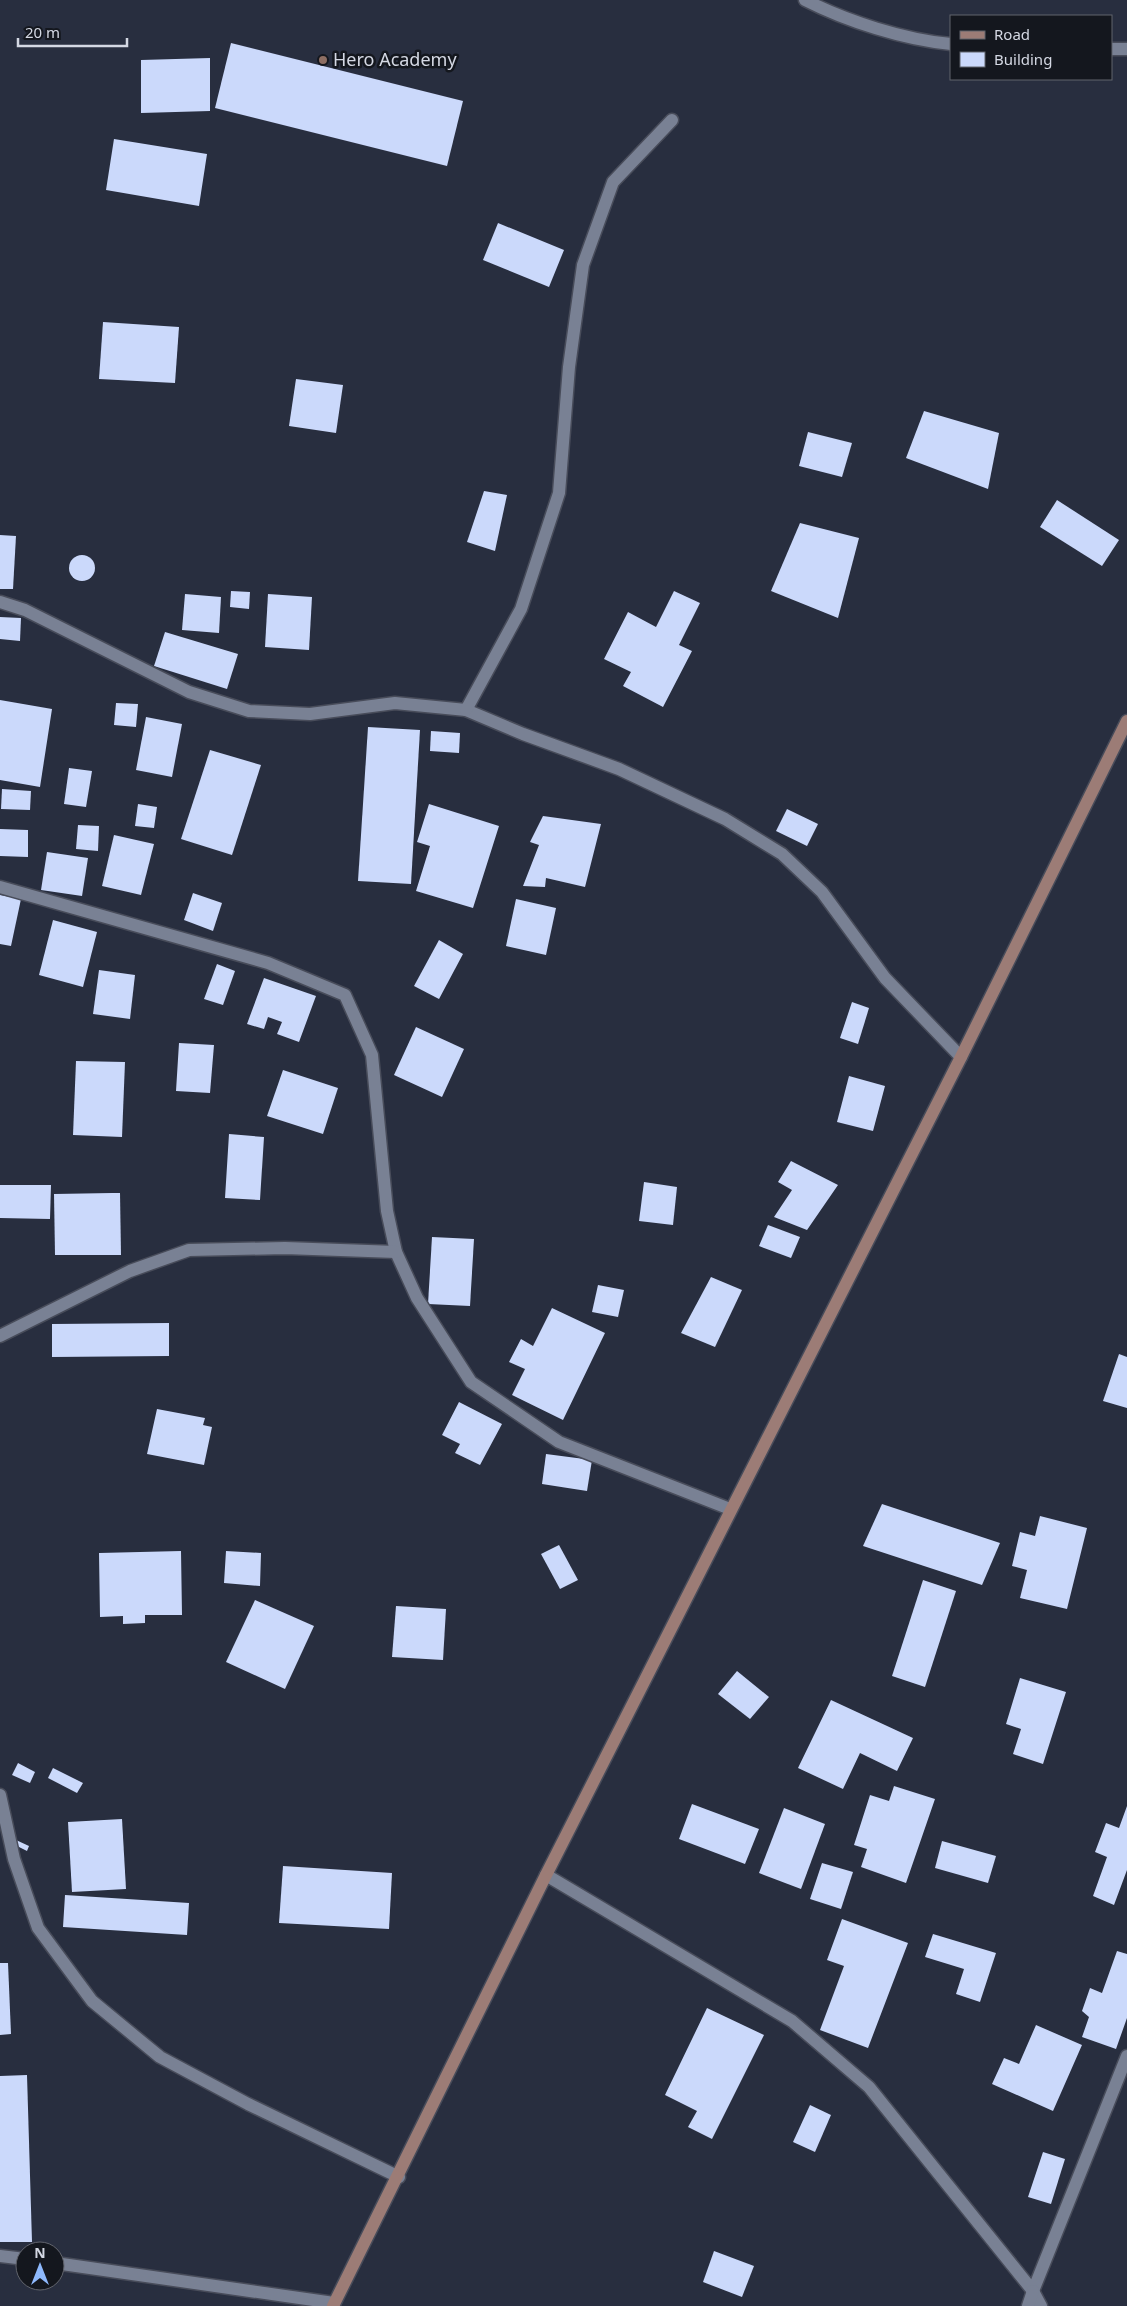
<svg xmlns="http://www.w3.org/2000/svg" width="1127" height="2306" font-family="'Noto Sans',sans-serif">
	<rect width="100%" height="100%" fill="#282e3f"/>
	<g fill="#cbd9fb">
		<polygon points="231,43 463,101 447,166 215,108"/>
		<polygon points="210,58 210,111 141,113 141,60"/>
		<polygon points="114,139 207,154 199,206 106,190"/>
		<polygon points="498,223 564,250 549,287 483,260"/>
		<polygon points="103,322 179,327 175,383 99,379"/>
		<polygon points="296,379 343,385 336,433 289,426"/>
		<polygon points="924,411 999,433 988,489 906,458"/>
		<polygon points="808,432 852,443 842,477 799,466"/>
		<polygon points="484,491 507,495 495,551 467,542"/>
		<polygon points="1057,500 1119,540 1102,566 1040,527"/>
		<polygon points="800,523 859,538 838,618 771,591"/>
		<polygon points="0,535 16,536 13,589 0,589"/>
		<circle cx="82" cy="568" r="13"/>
		<polygon points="231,591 250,592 249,609 230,607"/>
		<polygon points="674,591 700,603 679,645 692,651 663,707 623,686 631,672 604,659 628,612 656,627"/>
		<polygon points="185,594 221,597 219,633 182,630"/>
		<polygon points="268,594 312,597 309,650 265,647"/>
		<polygon points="0,617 21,618 20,641 0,639"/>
		<polygon points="165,632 238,654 227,689 154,666"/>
		<polygon points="0,700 52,709 40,787 0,780"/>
		<polygon points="116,703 138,704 136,727 114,725"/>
		<polygon points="146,717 182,724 172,777 136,770"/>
		<polygon points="368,727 420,730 411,884 358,881"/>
		<polygon points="431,731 460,733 459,753 430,751"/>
		<polygon points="210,750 261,765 232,855 181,839"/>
		<polygon points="69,768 92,771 86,807 64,804"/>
		<polygon points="2,789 31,791 30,810 1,809"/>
		<polygon points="138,804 157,807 154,828 135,826"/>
		<polygon points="429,804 499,826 473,908 416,891 430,846 417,842"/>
		<polygon points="787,809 818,824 807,846 776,831"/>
		<polygon points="543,816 601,824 585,887 546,878 545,887 523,886 539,845 530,842"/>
		<polygon points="78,825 99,826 98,851 76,849"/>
		<polygon points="0,829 28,830 28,857 0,856"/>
		<polygon points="114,835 154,844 141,895 102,886"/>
		<polygon points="47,852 88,858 82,896 41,890"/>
		<polygon points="193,893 222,903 213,931 184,920"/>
		<polygon points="0,895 21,899 11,946 0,944"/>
		<polygon points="516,899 556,908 546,955 506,946"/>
		<polygon points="53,920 97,932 83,987 39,975"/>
		<polygon points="439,940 463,954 439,999 414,986"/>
		<polygon points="217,964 235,971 223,1005 204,999"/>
		<polygon points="99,970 135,975 130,1019 93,1014"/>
		<polygon points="264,978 316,996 299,1042 277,1034 282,1022 268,1017 264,1029 247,1024"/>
		<polygon points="852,1002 869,1008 858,1044 840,1038"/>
		<polygon points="416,1027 464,1049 442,1097 394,1075"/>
		<polygon points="179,1043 214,1045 210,1093 176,1091"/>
		<polygon points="76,1061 125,1062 122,1137 73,1135"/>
		<polygon points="283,1070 338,1088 323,1134 267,1116"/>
		<polygon points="849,1076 885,1086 873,1131 837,1122"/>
		<polygon points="229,1134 264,1137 260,1200 225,1198"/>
		<polygon points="791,1161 838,1185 807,1230 774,1217 792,1190 778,1182"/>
		<polygon points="644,1182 677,1187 673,1225 639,1221"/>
		<polygon points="0,1185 51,1185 50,1219 0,1218"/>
		<polygon points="112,1193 120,1193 121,1255 55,1255 54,1194"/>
		<polygon points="768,1225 800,1237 791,1258 759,1246"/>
		<polygon points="432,1237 474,1239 470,1306 428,1304"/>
		<polygon points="711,1277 742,1290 715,1347 681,1333"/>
		<polygon points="598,1285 624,1290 618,1317 592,1312"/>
		<polygon points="552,1308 605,1333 563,1420 512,1395 525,1369 509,1362 521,1339 533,1346"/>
		<polygon points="169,1323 169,1356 52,1357 52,1324"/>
		<polygon points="1119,1354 1127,1357 1127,1408 1103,1401"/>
		<polygon points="459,1402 502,1424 480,1465 455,1453 460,1444 442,1435"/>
		<polygon points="157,1409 205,1418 203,1425 212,1427 204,1465 147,1454"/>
		<polygon points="546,1454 592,1460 587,1491 542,1484"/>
		<polygon points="882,1504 1000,1543 982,1585 863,1546"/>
		<polygon points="1040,1516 1087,1528 1067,1609 1020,1598 1027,1570 1012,1566 1020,1532 1035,1536"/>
		<polygon points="559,1545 578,1580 560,1589 541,1554"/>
		<polygon points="181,1551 182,1615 145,1615 145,1623 123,1624 123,1616 100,1617 99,1553"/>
		<polygon points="226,1551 261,1553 260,1586 224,1583"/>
		<polygon points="923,1580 956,1591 925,1687 892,1676"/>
		<polygon points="255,1600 314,1626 285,1689 226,1662"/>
		<polygon points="396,1606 446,1609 443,1660 392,1657"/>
		<polygon points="737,1671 769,1697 750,1719 718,1694"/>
		<polygon points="1020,1678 1066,1692 1043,1764 1013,1754 1021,1729 1006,1724"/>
		<polygon points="831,1700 913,1738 897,1771 860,1753 843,1789 798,1768"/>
		<polygon points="18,1763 35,1772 30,1783 12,1775"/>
		<polygon points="53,1768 83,1783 77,1793 48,1778"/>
		<polygon points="894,1786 935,1799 906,1883 861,1867 867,1849 854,1845 870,1795 889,1801"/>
		<polygon points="692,1804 759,1829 745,1864 679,1839"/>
		<polygon points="1127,1806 1127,1870 1114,1905 1093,1896 1107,1857 1095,1852 1106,1823 1119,1828"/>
		<polygon points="784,1808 825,1824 801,1889 759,1873"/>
		<polygon points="122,1819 126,1889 72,1892 68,1822"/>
		<polygon points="16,1840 29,1846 27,1851 13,1844"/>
		<polygon points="942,1841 996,1856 988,1883 935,1868"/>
		<polygon points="822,1863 853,1872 841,1909 810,1899"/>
		<polygon points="283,1866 392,1873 389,1929 279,1923"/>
		<polygon points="65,1895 189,1903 187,1935 63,1927"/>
		<polygon points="842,1919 908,1943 868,2048 820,2030 844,1966 827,1960"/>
		<polygon points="933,1934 996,1953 980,2002 956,1994 964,1969 925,1957"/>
		<polygon points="1117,1951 1127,1954 1127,2018 1116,2049 1082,2037 1089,2017 1082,2011 1090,1988 1102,1993"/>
		<polygon points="0,1963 8,1963 11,2034 0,2035"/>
		<polygon points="707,2008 764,2035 712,2139 688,2127 697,2111 665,2095"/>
		<polygon points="1036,2025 1082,2045 1053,2111 992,2084 1004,2058 1019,2064"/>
		<polygon points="27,2075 32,2242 0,2242 0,2076"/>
		<polygon points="810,2105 831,2115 815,2152 793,2142"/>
		<polygon points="1043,2152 1065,2159 1051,2204 1028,2197"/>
		<polygon points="714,2251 754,2266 742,2297 703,2282"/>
	</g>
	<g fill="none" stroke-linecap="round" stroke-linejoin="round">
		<defs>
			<g id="minor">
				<path d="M805 0C846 21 905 40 951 44"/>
				<polyline points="1111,49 1127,49"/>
				<polyline points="0,602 25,610 189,692 249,711 310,714 395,703 466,710 523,734 619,769 725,819 782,854 822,892 885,978 961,1057"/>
				<polyline points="466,710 521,609 559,493 569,367 583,265 613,182 672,120"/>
				<polyline points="0,887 268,963 345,995 372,1055 387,1211 396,1252 417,1298 471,1382 559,1442 730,1509"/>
				<polyline points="0,1336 130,1271 189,1250 285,1248 396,1252"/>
				<polyline points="0,1795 14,1859 38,1928 92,2001 160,2057 248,2104 399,2177"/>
				<polyline points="546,1875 792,2021 869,2087 1033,2291 1127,2056"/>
				<polyline points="0,2256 25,2259"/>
				<polyline points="55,2263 334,2303"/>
				<polyline points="1033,2291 1041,2306"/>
				<polyline points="1028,2306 1033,2291"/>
			</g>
			<polyline id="secondary" points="333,2306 546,1875 961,1057 1127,721"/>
		</defs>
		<use href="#minor" stroke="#484c5a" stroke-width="15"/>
		<use href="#secondary" stroke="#484c5a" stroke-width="15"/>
		<use href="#minor" stroke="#798194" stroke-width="12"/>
		<use href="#secondary" stroke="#9c7c76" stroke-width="12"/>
	</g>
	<circle fill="#8d6e63" stroke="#14171e" stroke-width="2" cx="323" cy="60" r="5"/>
	<g text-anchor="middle" stroke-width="5" stroke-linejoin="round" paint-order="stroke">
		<g font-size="18" fill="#d4d8e3" stroke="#14171e" text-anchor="start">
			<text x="333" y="66">Hero Academy</text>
		</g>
	</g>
	<rect x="950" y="15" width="162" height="65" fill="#14171e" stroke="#61646d"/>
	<rect x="960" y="31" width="25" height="8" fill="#9c7c76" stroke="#61646d"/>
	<text x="994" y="40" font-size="15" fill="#d4d8e3">Road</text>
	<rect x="960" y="52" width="25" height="15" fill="#cbd9fb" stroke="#61646d"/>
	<text x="994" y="65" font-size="15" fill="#d4d8e3">Building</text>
	<g transform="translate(40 2266)"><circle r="24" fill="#14171e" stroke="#61646d"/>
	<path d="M0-4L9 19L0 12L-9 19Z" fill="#8eb9fd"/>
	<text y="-8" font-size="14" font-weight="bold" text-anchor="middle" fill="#d4d8e3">N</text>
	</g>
	<path d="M18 38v8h109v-8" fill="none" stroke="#d4d8e3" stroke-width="2.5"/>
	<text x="25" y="38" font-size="15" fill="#d4d8e3" stroke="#14171e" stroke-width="4" paint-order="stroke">20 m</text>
</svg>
